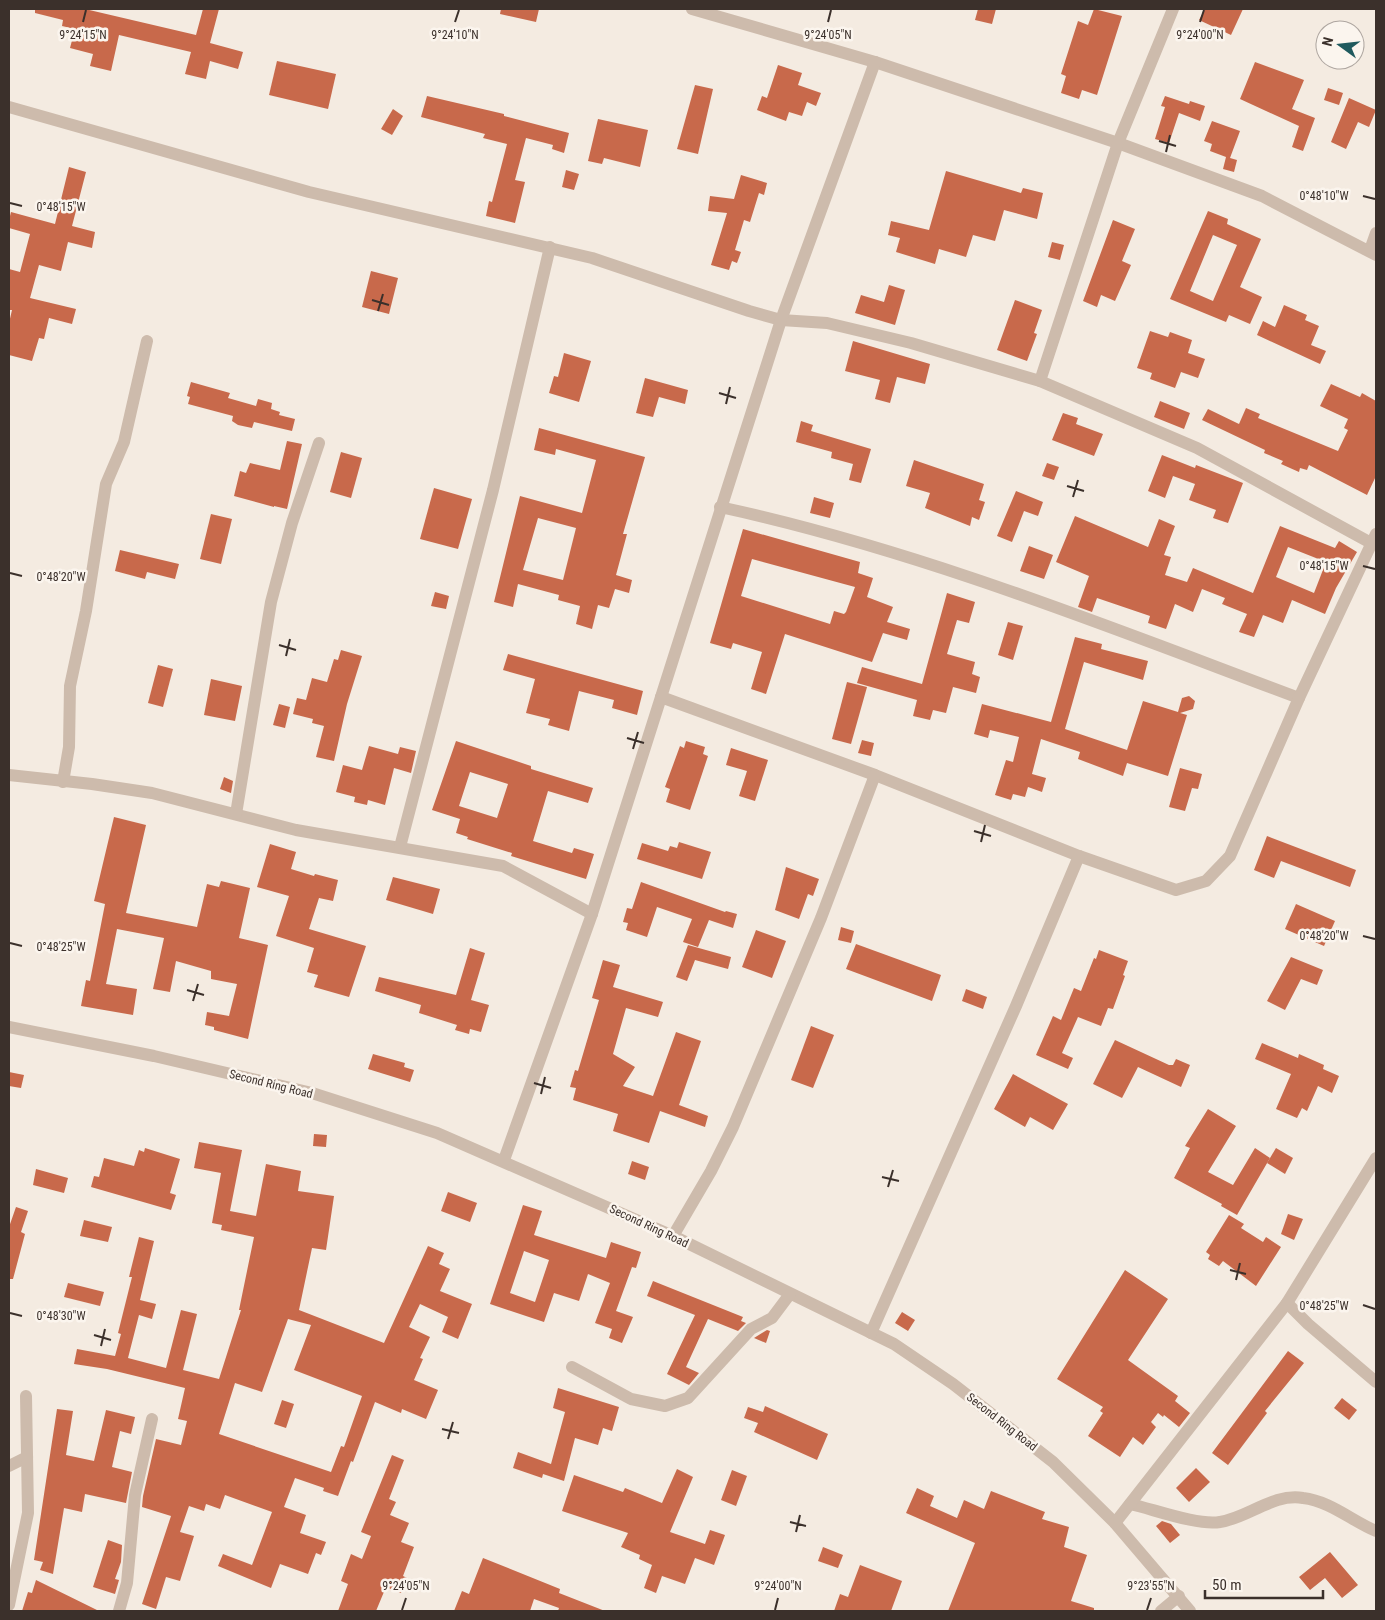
<svg xmlns="http://www.w3.org/2000/svg" width="1385" height="1620" font-family="'Roboto Condensed',sans-serif">
	<rect width="100%" height="100%" fill="#f4ebe1"/>
	<g fill="#c8694b" fill-rule="evenodd">
		<polygon points="35,9 85,9 196,35 203,9 219,9 210,43 243,52 238,69 210,61 206,79 185,74 191,52 119,35 111,71 90,66 93,54 70,48 75,29 62,26 63,20 35,13"/>
		<polygon points="501,9 539,9 536,22 500,14"/>
		<polygon points="978,9 996,9 992,24 975,20"/>
		<polygon points="1094,9 1122,16 1097,95 1082,90 1079,99 1061,93 1066,76 1061,74 1078,21 1088,25"/>
		<polygon points="1205,9 1243,9 1231,35 1199,20"/>
		<polygon points="277,61 336,74 328,109 269,95"/>
		<polygon points="1255,62 1304,80 1292,109 1315,118 1303,151 1292,147 1299,126 1240,99"/>
		<polygon points="778,65 802,73 798,85 821,93 816,106 807,102 802,116 789,112 786,121 757,110 762,96 767,98"/>
		<polygon points="695,85 713,89 698,154 677,149"/>
		<polygon points="1328,88 1343,93 1339,105 1324,100"/>
		<polygon points="427,96 504,114 504,116 569,133 564,153 552,149 553,145 526,138 515,180 525,182 515,223 486,216 489,201 492,202 507,144 483,138 485,134 421,117"/>
		<polygon points="1165,96 1189,104 1190,101 1205,106 1200,121 1179,113 1169,143 1155,139 1165,107 1161,106"/>
		<polygon points="1349,98 1376,110 1369,127 1358,122 1346,149 1331,142"/>
		<polygon points="393,109 403,116 392,135 381,129"/>
		<polygon points="598,119 648,130 640,167 604,158 602,164 588,161"/>
		<polygon points="1212,121 1240,131 1230,158 1237,160 1234,172 1223,169 1226,157 1210,151 1212,144 1204,141"/>
		<polygon points="69,167 86,172 72,226 95,232 92,248 68,242 61,271 39,265 30,298 76,309 72,324 49,318 44,339 39,338 32,361 9,355 9,323 12,310 9,310 9,269 20,272 30,234 9,228 9,220 11,212 55,224"/>
		<polygon points="566,170 579,174 574,190 562,187"/>
		<polygon points="946,171 1021,193 1023,188 1043,193 1037,219 1004,210 995,241 973,235 966,257 939,249 935,264 896,252 900,238 888,235 891,221 929,230"/>
		<polygon points="741,175 767,183 764,195 759,193 750,222 744,220 735,250 741,252 737,263 732,261 729,270 711,265 727,213 708,211 710,196 734,199"/>
		<path d="M1208 211 1228 219 1227 224 1261 239 1240 287 1262 297 1250 324 1229 315 1226 322 1170 299ZM1213 235 1237 245 1213 301 1190 291Z"/>
		<polygon points="1113,220 1135,229 1122,261 1131,265 1115,301 1101,295 1097,307 1083,301"/>
		<polygon points="1052,242 1064,245 1060,260 1048,257"/>
		<polygon points="371,271 398,278 389,314 362,307"/>
		<polygon points="889,285 905,290 895,325 855,313 861,295 884,302"/>
		<polygon points="1015,300 1042,310 1034,333 1037,334 1027,361 997,350"/>
		<polygon points="1284,305 1307,315 1305,320 1319,326 1311,345 1326,351 1320,364 1257,335 1263,321 1275,327"/>
		<polygon points="1150,331 1168,337 1170,332 1192,340 1188,353 1205,359 1198,378 1181,372 1175,388 1150,379 1152,373 1137,368"/>
		<polygon points="853,341 930,364 925,384 897,377 890,403 875,399 880,380 845,371"/>
		<polygon points="564,353 591,361 579,402 549,393 554,376 558,377"/>
		<polygon points="645,378 688,390 685,404 659,397 653,417 636,413"/>
		<polygon points="191,382 230,393 228,398 256,406 258,399 272,403 271,409 280,412 279,415 295,419 292,431 254,422 252,428 238,425 232,421 233,416 188,404 190,397 187,396"/>
		<polygon points="1331,384 1360,397 1362,393 1376,401 1376,476 1367,495 1309,465 1307,470 1300,468 1299,472 1281,464 1283,461 1264,453 1265,450 1202,420 1208,409 1239,424 1246,408 1260,414 1258,418 1338,451 1348,430 1344,428 1348,419 1320,406"/>
		<polygon points="1160,401 1190,413 1184,429 1154,417"/>
		<polygon points="1063,413 1078,418 1076,424 1103,434 1094,456 1052,440"/>
		<polygon points="801,421 813,425 811,431 871,449 861,483 849,480 853,464 831,458 832,452 796,442"/>
		<path d="M539 428 645 457 623 534H627L616 575 632 580 629 593 615 589 609 608 598 605 592 629 576 624 580 606 558 600 559 595 518 584 513 607 494 602 520 496 582 513 596 460 556 449 555 455 534 450ZM538 518 576 528 563 580 523 570Z"/>
		<polygon points="287,441 302,444 287,509 274,506 274,507 234,496 240,471 246,473 250,463 280,470"/>
		<polygon points="341,452 362,458 351,498 330,492"/>
		<polygon points="1162,455 1195,468 1196,465 1243,483 1228,523 1213,518 1216,510 1189,500 1195,484 1173,476 1165,498 1148,491"/>
		<polygon points="914,460 984,484 979,500 985,502 979,520 972,517 970,526 925,508 930,493 906,486"/>
		<polygon points="1047,463 1059,467 1054,480 1042,476"/>
		<polygon points="434,488 472,499 458,549 420,539"/>
		<polygon points="1016,491 1043,502 1038,516 1024,511 1012,542 997,536"/>
		<polygon points="814,497 834,503 830,518 810,513"/>
		<polygon points="211,514 232,519 221,564 200,559"/>
		<path d="M1075 516 1148 547 1159 519 1175 526 1164 555 1171 557 1165 575 1187 582 1193 568 1253 593 1280 526 1335 548 1339 541 1357 552 1336 588 1325 614 1292 600 1283 623 1263 615 1254 637 1239 632 1247 614 1222 604 1225 598 1202 589 1193 612 1175 604 1166 629 1148 623 1150 616 1097 598 1092 612 1078 607 1089 576 1056 562ZM1288 547 1326 562 1314 593 1276 577Z"/>
		<path d="M743 529 860 562 858 573 873 578 867 597 893 607 887 622 910 629 907 640 883 633 872 662 785 634 766 694 751 689 762 652 733 643 731 649 710 643ZM752 559 855 587 846 612 844 614 834 611 830 624 741 596Z"/>
		<polygon points="1029,546 1053,555 1044,579 1020,571"/>
		<polygon points="120,550 179,564 175,579 147,572 145,579 115,571"/>
		<polygon points="435,592 449,596 446,609 431,606"/>
		<polygon points="947,593 975,602 969,623 957,620 947,654 975,662 972,674 980,677 976,693 953,687 946,713 933,710 930,720 913,716 917,700 857,683 862,667 922,684"/>
		<polygon points="1008,622 1023,626 1013,660 998,655"/>
		<polygon points="1075,637 1102,644 1101,649 1148,661 1143,680 1084,662 1065,729 1127,750 1143,701 1178,712 1182,698 1189,696 1195,701 1193,709 1180,713 1187,715 1168,776 1127,763 1123,776 1078,759 1080,752 1041,739 1032,774 1046,778 1042,792 1028,787 1025,797 1013,794 1011,800 995,795 1006,760 1013,762 1019,737 990,730 988,738 974,734 982,704 1051,722"/>
		<polygon points="341,650 362,656 347,704 334,761 316,757 324,726 312,723 313,719 293,714 297,698 306,700 312,678 327,682 334,659 338,660"/>
		<polygon points="508,654 643,691 637,715 612,708 614,700 579,691 569,731 548,725 550,719 526,713 535,679 503,670"/>
		<polygon points="158,665 173,669 163,707 148,703"/>
		<polygon points="211,679 242,686 235,721 204,715"/>
		<polygon points="847,682 867,687 851,744 832,739"/>
		<polygon points="279,704 290,707 285,728 273,725"/>
		<polygon points="862,740 874,743 871,756 858,753"/>
		<path d="M456 741 531 766V769L593 788 588 803 548 791 533 841 572 853 574 848 594 854 586 879 511 856 512 853 467 839 468 837 456 833 460 819 432 810ZM470 772 508 784 497 818 459 806Z"/>
		<polygon points="686,741 705,747 703,754 708,756 690,810 666,802 670,789 665,787 680,746 684,748"/>
		<polygon points="369,746 398,754 400,747 416,751 411,773 394,768 385,805 368,800 367,805 354,802 355,797 336,792 343,765 362,770"/>
		<polygon points="731,748 768,760 755,801 739,796 747,771 726,765"/>
		<polygon points="1180,768 1202,774 1198,789 1192,788 1185,811 1169,807"/>
		<polygon points="224,777 233,781 231,793 220,789"/>
		<polygon points="114,817 146,825 126,913 197,927 207,884 219,887 221,881 250,888 239,938 268,945 248,1039 214,1030 214,1027 205,1025 207,1012 229,1016 237,984 211,979 211,971 176,961 170,992 153,989 164,938 117,929 106,984 137,989 133,1015 81,1006 86,980 90,981 105,904 94,901"/>
		<polygon points="1267,836 1356,870 1350,887 1281,861 1274,878 1254,870"/>
		<polygon points="679,842 711,852 702,879 637,859 642,843 668,851 670,846 677,848"/>
		<polygon points="270,844 296,852 291,869 314,876 315,874 338,880 333,901 319,898 309,929 366,946 349,997 314,987 318,975 307,972 314,948 276,936 289,896 257,887"/>
		<polygon points="786,867 819,879 813,896 808,894 799,919 775,910"/>
		<polygon points="393,877 440,889 433,914 386,900"/>
		<polygon points="641,882 725,912 726,911 737,914 733,928 709,920 698,947 683,942 692,919 657,907 647,937 626,930 628,923 623,922 627,908 632,909"/>
		<polygon points="1296,904 1335,921 1324,946 1285,929"/>
		<polygon points="841,927 854,931 851,943 838,940"/>
		<polygon points="756,930 786,941 772,978 742,967"/>
		<polygon points="856,944 941,975 932,1001 846,969"/>
		<polygon points="688,945 731,957 728,969 695,960 687,981 676,977"/>
		<polygon points="470,948 485,953 471,1000 489,1005 481,1032 470,1029 469,1034 455,1030 457,1025 419,1013 421,1005 375,991 379,977 456,995"/>
		<polygon points="1099,950 1128,961 1123,975 1125,976 1113,1009 1108,1008 1101,1026 1078,1017 1062,1053 1073,1058 1068,1069 1036,1055 1053,1016 1061,1020 1074,988 1081,991 1094,958 1096,959"/>
		<polygon points="1291,957 1323,970 1317,985 1301,979 1285,1010 1267,1001"/>
		<polygon points="603,960 620,965 613,987 663,1002 658,1017 626,1008 613,1054 635,1067 623,1086 653,1096 676,1032 701,1041 679,1105 708,1116 705,1127 660,1111 649,1143 613,1131 618,1114 573,1100 576,1088 570,1087 575,1070 578,1071 599,1000 592,998"/>
		<polygon points="966,989 987,997 983,1009 962,1001"/>
		<polygon points="811,1026 834,1035 813,1088 791,1080"/>
		<polygon points="1115,1040 1169,1065 1173,1065 1176,1059 1190,1065 1181,1087 1138,1067 1122,1098 1093,1084"/>
		<polygon points="1262,1043 1298,1058 1299,1054 1324,1065 1323,1069 1339,1076 1332,1093 1318,1086 1307,1111 1302,1108 1297,1118 1276,1109 1291,1074 1255,1059"/>
		<polygon points="373,1054 405,1063 404,1067 414,1070 410,1082 368,1069"/>
		<polygon points="9,1072 24,1075 21,1088 9,1086"/>
		<polygon points="1013,1074 1068,1104 1053,1130 1030,1117 1025,1127 994,1109"/>
		<polygon points="1208,1109 1236,1126 1208,1172 1233,1185 1255,1148 1270,1158 1237,1215 1221,1206 1222,1204 1174,1178 1190,1148 1185,1146"/>
		<polygon points="314,1134 327,1135 326,1147 313,1146"/>
		<path d="M199 1142 242 1150 230 1211 256 1216 266 1164 301 1171 298 1191 334 1196 326 1250 312 1248 299 1310 384 1343 428 1246 444 1253 439 1264 450 1269 440 1291 472 1304 458 1339 442 1332 448 1317 420 1304 409 1327 430 1337 420 1358 423 1359 414 1380 438 1390 426 1419 402 1409 401 1413 375 1402 353 1462 351 1461 338 1496 323 1491 324 1488 295 1478 284 1507 306 1515 300 1533 326 1542 321 1555 316 1553 308 1574 280 1564 271 1588 218 1566 223 1554 252 1565 272 1512 225 1495 220 1509 206 1504 204 1511 189 1506 180 1532 194 1536 186 1562 180 1581 166 1577 156 1609 142 1604 171 1516 142 1507 143 1496 156 1439 181 1445 187 1421 178 1419 185 1388 107 1369 74 1364 77 1349 115 1356 121 1334 118 1333 132 1277H129L139 1237 154 1241 140 1300 156 1304 152 1319 139 1315 128 1358 166 1368 181 1310 197 1314 183 1370 219 1379 241 1310H239L254 1237 221 1230 222 1225 212 1223 221 1173 194 1168ZM288 1319 311 1325 294 1370 362 1396 344 1447 341 1446 331 1472 219 1434 235 1383 262 1392Z"/>
		<polygon points="145,1148 180,1159 170,1193 176,1195 171,1210 91,1187 94,1176 99,1177 104,1158 134,1166 139,1150 144,1152"/>
		<polygon points="1276,1148 1293,1158 1285,1174 1267,1163"/>
		<polygon points="632,1161 649,1167 645,1180 628,1174"/>
		<polygon points="36,1169 68,1178 64,1193 33,1185"/>
		<polygon points="448,1192 477,1203 470,1222 441,1211"/>
		<path d="M523 1205 542 1211 534 1235 606 1258 611 1242 641 1252 636 1268 632 1267 616 1311 633 1317 622 1343 609 1338 612 1329 595 1323 610 1283 588 1274 579 1301 554 1293 544 1322 490 1304ZM524 1251 549 1260 535 1302 510 1293Z"/>
		<polygon points="16,1207 28,1211 21,1232 25,1234 13,1279 9,1279 9,1227"/>
		<polygon points="1288,1214 1303,1219 1294,1240 1281,1234"/>
		<polygon points="1229,1215 1244,1224 1241,1228 1263,1242 1266,1237 1281,1247 1256,1286 1223,1261 1219,1266 1208,1259 1210,1255 1206,1252"/>
		<polygon points="84,1220 112,1227 108,1242 80,1236"/>
		<polygon points="1125,1270 1168,1299 1128,1360 1178,1396 1175,1401 1190,1413 1179,1427 1164,1415 1163,1417 1158,1413 1151,1422 1156,1427 1143,1445 1133,1437 1120,1457 1088,1436 1103,1413 1100,1411 1103,1407 1057,1379"/>
		<polygon points="653,1281 743,1317 741,1321 746,1323 738,1331 708,1319 686,1367 699,1373 689,1385 667,1374 695,1315 647,1296"/>
		<polygon points="68,1283 104,1292 100,1306 64,1297"/>
		<polygon points="902,1312 915,1320 908,1331 895,1323"/>
		<polygon points="767,1330 770,1331 766,1343 754,1338"/>
		<polygon points="1288,1351 1304,1363 1265,1411 1267,1413 1228,1465 1212,1453"/>
		<polygon points="558,1388 619,1407 612,1431 603,1428 598,1445 575,1438 564,1481 543,1474 542,1478 513,1468 518,1452 551,1464 565,1412 553,1408"/>
		<polygon points="1342,1398 1357,1410 1349,1420 1334,1408"/>
		<polygon points="282,1400 294,1404 286,1428 274,1424"/>
		<polygon points="765,1406 828,1434 817,1460 754,1432 758,1423 744,1418 748,1407 763,1412"/>
		<polygon points="57,1409 73,1411 66,1455 94,1461 106,1410 135,1417 131,1434 120,1431 112,1467 132,1472 126,1503 85,1494 82,1512 64,1508 53,1574 40,1570 43,1562 34,1560"/>
		<polygon points="392,1455 404,1460 389,1499 396,1502 390,1515 409,1523 401,1542 414,1547 403,1576 407,1578 401,1593 386,1587 376,1611 338,1611 348,1584 341,1581 351,1554 362,1559 371,1536 361,1532"/>
		<polygon points="1196,1468 1210,1482 1189,1502 1176,1488"/>
		<polygon points="677,1469 693,1477 670,1532 705,1544 710,1530 725,1535 714,1565 695,1558 685,1584 662,1576 656,1593 644,1588 652,1565 639,1559 640,1555 621,1547 628,1533 562,1511 574,1475 623,1492 625,1488 662,1503"/>
		<polygon points="732,1470 747,1476 736,1506 721,1500"/>
		<polygon points="917,1488 934,1496 930,1506 957,1518 964,1500 984,1509 991,1491 1045,1512 1042,1519 1069,1527 1064,1547 1087,1555 1071,1601 1094,1608 1094,1611 948,1611 975,1543 906,1513"/>
		<polygon points="1162,1521 1171,1524 1180,1535 1170,1543 1156,1526"/>
		<polygon points="108,1540 122,1545 121,1562 115,1579 119,1580 115,1594 93,1587"/>
		<polygon points="823,1547 843,1555 838,1568 818,1561"/>
		<polygon points="1330,1552 1358,1585 1342,1598 1325,1578 1310,1590 1299,1577"/>
		<polygon points="483,1558 560,1589 559,1593 605,1611 558,1611 559,1608 534,1599 530,1611 454,1611 462,1591 469,1594"/>
		<polygon points="860,1565 902,1581 891,1611 834,1611 840,1594 848,1597"/>
		<polygon points="36,1580 99,1611 22,1611 28,1592 32,1593"/>
	</g>
	<g fill="none" stroke-linecap="round" stroke-linejoin="round">
		<g stroke="#cdbbac" stroke-width="12">
			<polyline points="692,9 875,62 1118,143 1262,196 1376,255"/>
			<polyline points="9,107 309,192 592,258 749,311 781,320 827,323 911,343 1040,381 1197,448 1371,543"/>
			<polyline points="1370,250 1376,233"/>
			<polyline points="1040,381 1118,143 1173,9"/>
			<path d="M720 507C919 550 1109 627 1299 698"/>
			<polyline points="661,697 875,775 1079,856 1176,890 1206,881 1230,856 1299,698 1376,534"/>
			<polyline points="9,775 92,784 152,793 296,830 503,866 592,914"/>
			<polyline points="63,782 69,747 70,686 86,611 106,484 124,442 147,341"/>
			<polyline points="236,814 271,602 292,523 319,443"/>
			<polyline points="400,847 493,490 550,247"/>
			<polyline points="9,1027 154,1056 312,1093 437,1133 673,1236 894,1344 953,1384 1053,1462 1115,1523 1190,1611"/>
			<polyline points="504,1160 592,914 781,320 875,62"/>
			<polyline points="673,1236 711,1171 733,1127 821,918 875,775"/>
			<polyline points="1287,1303 1308,1324 1376,1382"/>
			<polyline points="871,1333 1016,1006 1079,856"/>
			<polyline points="572,1367 631,1399 665,1406 688,1398 751,1329 772,1318 790,1294"/>
			<polyline points="9,1466 27,1457"/>
			<path d="M1130 1504C1153 1509 1198 1526 1220 1522 1248 1518 1273 1493 1303 1498 1330 1501 1352 1521 1376 1531"/>
			<polyline points="1115,1523 1287,1303 1376,1158"/>
			<polyline points="9,1605 28,1513 26,1396"/>
			<polyline points="119,1611 127,1583 135,1495 152,1419"/>
			<polyline points="1161,1611 1179,1596"/>
		</g>
	</g>
	<path fill="none" stroke="#3b302b" stroke-width="2" d="M83 22 86 10M455 22 459 10M828 22 831 10M1200 22 1204 10M1159 141 1176 146M1166 152 1170 135M1363 196 1375 199M10 203 22 206M372 300 389 305M378 311 383 294M719 393 736 398M726 404 730 387M1067 486 1084 491M1073 497 1078 480M1363 566 1375 569M10 573 22 576M279 645 296 650M286 656 290 639M627 738 644 743M633 749 638 732M974 831 991 836M981 842 985 825M1363 936 1375 939M10 943 22 946M187 990 204 995M193 1001 198 984M534 1083 551 1088M541 1094 545 1077M882 1177 899 1181M888 1187 893 1170M1230 1270 1246 1274M1236 1280 1240 1263M1363 1305 1375 1309M10 1313 22 1316M94 1335 111 1340M101 1346 105 1329M442 1429 459 1433M448 1439 453 1422M790 1522 806 1526M796 1532 800 1515M402 1610 406 1598M775 1610 778 1598M1147 1610 1151 1598"/>
	<g text-anchor="middle" stroke-width="5" stroke-linejoin="round" paint-order="stroke">
		<g font-size="12" fill="#3b302b" stroke="#fbf5ee">
			<text transform="translate(271 1084) rotate(14)" y="4">Second Ring Road</text>
			<text transform="translate(649 1226) rotate(25)" y="4">Second Ring Road</text>
			<text transform="translate(1002 1422) rotate(38)" y="4">Second Ring Road</text>
		</g>
	</g>
	<g font-size="12" text-anchor="middle" fill="#3b302b" stroke="#fbf5ee" stroke-width="5" stroke-linejoin="round" paint-order="stroke">
		<text x="83" y="39">9°24'15"N</text>
		<text x="455" y="39">9°24'10"N</text>
		<text x="828" y="39">9°24'05"N</text>
		<text x="1200" y="39">9°24'00"N</text>
		<text x="1324" y="200">0°48'10"W</text>
		<text x="61" y="211">0°48'15"W</text>
		<text x="1324" y="570">0°48'15"W</text>
		<text x="61" y="581">0°48'20"W</text>
		<text x="1324" y="940">0°48'20"W</text>
		<text x="61" y="951">0°48'25"W</text>
		<text x="1324" y="1310">0°48'25"W</text>
		<text x="61" y="1320">0°48'30"W</text>
		<text x="406" y="1590">9°24'05"N</text>
		<text x="778" y="1590">9°24'00"N</text>
		<text x="1151" y="1590">9°23'55"N</text>
	</g>
	<rect width="1385" height="1620" fill="none" stroke="#3b302b" stroke-width="20"/>
	<g transform="translate(1340 45) rotate(285)"><circle r="24" fill="#fbf5ee" stroke="#aea6a0"/>
	<path d="M0-4L9 19L0 12L-9 19Z" fill="#1f5a5e"/>
	<text y="-8" font-size="14" font-weight="bold" text-anchor="middle" fill="#3b302b">N</text>
	</g>
	<path d="M1205 1590v8h118v-8" fill="none" stroke="#3b302b" stroke-width="2.5"/>
	<text x="1212" y="1590" font-size="15" fill="#3b302b" stroke="#fbf5ee" stroke-width="4" paint-order="stroke">50 m</text>
</svg>
